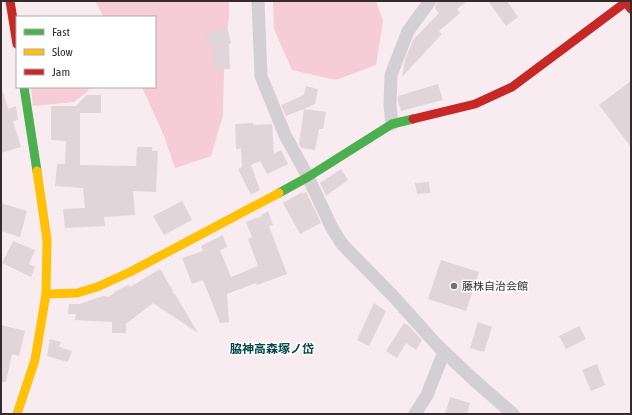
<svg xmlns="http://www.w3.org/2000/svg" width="632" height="415" font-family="'Asap Condensed','Noto Sans JP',sans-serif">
	<rect width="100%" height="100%" fill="#f9ecf0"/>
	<g fill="#f5ccd8">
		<polygon points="95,1 229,1 229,15 224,64 223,115 211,156 175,168 164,136 142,87 155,87 155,17 104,17"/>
		<polygon points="273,1 376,1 383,21 376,65 336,80 292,70 274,29"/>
		<polygon points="31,87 89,87 88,91 74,102 33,106"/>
	</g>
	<g fill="#e1d5d9">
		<polygon points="438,1 467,1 457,9 460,13 439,31 442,34 402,77 405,60 413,40 439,13 435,8"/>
		<polygon points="488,1 507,1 518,17 506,26"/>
		<polygon points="227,27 231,43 229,44 230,69 214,70 212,44 207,45 204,33"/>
		<polygon points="631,81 631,147 599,105"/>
		<polygon points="438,84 443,100 401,111 398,101 398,96"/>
		<polygon points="306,86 318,89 315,104 304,109 326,112 323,129 319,129 315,150 301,148 299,144 304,109 286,116 281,105 304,95"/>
		<polygon points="3,92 8,109 16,106 18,120 13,121 21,147 1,153 1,93"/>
		<polygon points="86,95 101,95 101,113 80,113 80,165 136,166 137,147 152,147 152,151 158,151 156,192 133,191 135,215 104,217 105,226 65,228 63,209 85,208 83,188 55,186 57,164 65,164 66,141 51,140 51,106 76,106"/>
		<polygon points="253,123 253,125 272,124 274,154 281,150 288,164 267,174 260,161 251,165 260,190 251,195 238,169 242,167 241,148 236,149 235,124"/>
		<polygon points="341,169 348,180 326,196 320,183"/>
		<polygon points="429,182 430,193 417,194 415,183"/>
		<polygon points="302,192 303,194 306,192 321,223 300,234 283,203"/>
		<polygon points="182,201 192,220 164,235 153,216"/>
		<polygon points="1,203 27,211 20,237 1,231"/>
		<polygon points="268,211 273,225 269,226 287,274 257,285 256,283 227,294 229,322 220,323 203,280 192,284 182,258 203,251 201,246 223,235 227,247 220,250 231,277 258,266 248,239 252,237 246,222 262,216 261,215"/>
		<polygon points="13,241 35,250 29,264 35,267 31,277 2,263"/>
		<polygon points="441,260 479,272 466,311 428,299"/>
		<polygon points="160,269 173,291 172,292 175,294 198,333 153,303 126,324 126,333 112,333 112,322 75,320 76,314 68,314 69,304 80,304 103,296 109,297 118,290 128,285 130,287"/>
		<polygon points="374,303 386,311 369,346 357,340"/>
		<polygon points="478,322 492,327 484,352 470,348"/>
		<polygon points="404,323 409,326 422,340 416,350 406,343 397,358 386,351"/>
		<polygon points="1,325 25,331 19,356 12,354 6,382 1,382"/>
		<polygon points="579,326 586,339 566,349 559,336"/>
		<polygon points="50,339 61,342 59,347 72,351 68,362 47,356"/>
		<polygon points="597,364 605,385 591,391 582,370"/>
		<polygon points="450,397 470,403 467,414 445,414"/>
	</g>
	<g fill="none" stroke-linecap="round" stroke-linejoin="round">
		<g stroke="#d4cfd2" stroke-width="13">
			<polyline points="258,1 261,76 285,135 308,177 332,228 342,244 393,296 438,346 474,380 513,414"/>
			<polyline points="392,124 390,105 391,75 408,31 430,1"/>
			<polyline points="415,414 427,395 444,352"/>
		</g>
		<g stroke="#4caf50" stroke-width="9">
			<polyline points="24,87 37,171"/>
			<polyline points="279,193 308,177 392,124 413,119"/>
		</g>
		<g stroke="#ffc107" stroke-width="9">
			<polyline points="46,294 77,293 97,287 130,272 279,193"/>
			<polyline points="17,414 35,360 46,294 47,240 37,171"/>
		</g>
		<g stroke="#c62828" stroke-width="9">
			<polyline points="10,1 17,44"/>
			<polyline points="625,1 631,9"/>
			<polyline points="413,119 475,104 512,87 626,2"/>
		</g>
	</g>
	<circle fill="#7a6e72" stroke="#fff" stroke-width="1.5" cx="454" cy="286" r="4"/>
	<g text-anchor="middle" stroke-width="3" stroke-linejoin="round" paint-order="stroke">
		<g font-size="11" fill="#362a2e" stroke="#fff" text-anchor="start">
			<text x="462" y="290">藤株自治会館</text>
		</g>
		<g font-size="12" font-weight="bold" fill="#03464b" stroke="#fff">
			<text x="272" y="353">脇神高森塚ノ岱</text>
		</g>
	</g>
	<rect width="632" height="415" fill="none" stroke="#362a2e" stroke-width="4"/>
	<rect x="16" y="16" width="140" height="72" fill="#ffffff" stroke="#afaaab"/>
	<rect x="24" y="29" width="20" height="6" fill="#4caf50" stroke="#afaaab"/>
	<text x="52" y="36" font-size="12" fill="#362a2e">Fast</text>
	<rect x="24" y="49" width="20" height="6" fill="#ffc107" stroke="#afaaab"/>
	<text x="52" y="56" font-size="12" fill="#362a2e">Slow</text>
	<rect x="24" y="69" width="20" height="6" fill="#c62828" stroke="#afaaab"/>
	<text x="52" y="76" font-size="12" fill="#362a2e">Jam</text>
</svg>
